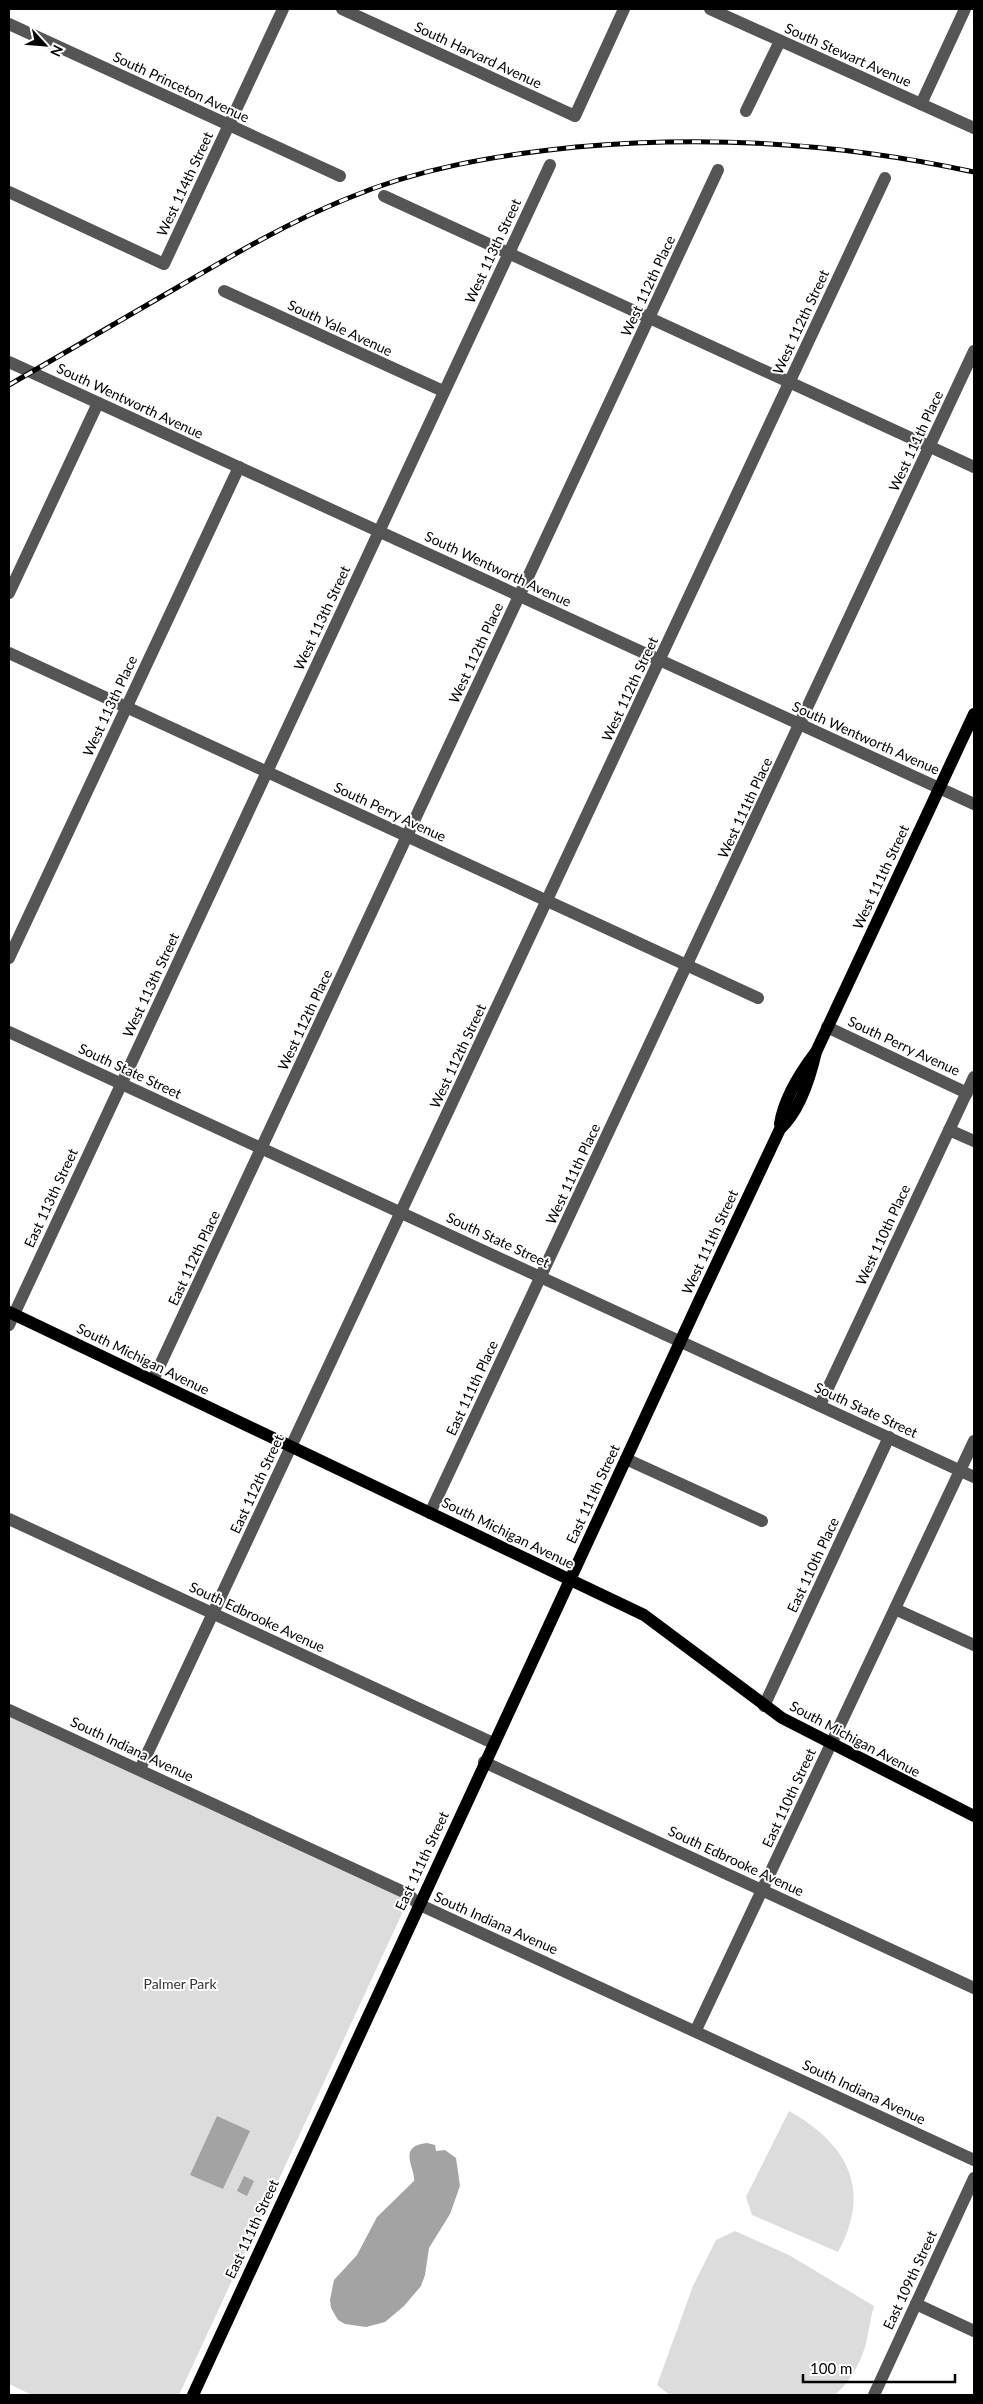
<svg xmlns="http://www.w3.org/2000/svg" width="983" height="2404" font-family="Lato,sans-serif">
	<rect width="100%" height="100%" fill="#fff"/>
	<g fill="#dcdcdc">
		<polygon points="9,1715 403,1898 406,1905 179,2395 32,2395 9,2384"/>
		<path d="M789 2111C848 2144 872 2190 838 2252L752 2215 746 2197Z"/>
		<path d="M735 2231 789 2255 874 2306C871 2316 870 2324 868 2333 865 2356 852 2380 835 2395H670L657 2385 693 2286 716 2240Z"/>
	</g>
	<g fill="#a3a3a3">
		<polygon points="217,2116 250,2131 223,2189 190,2175"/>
		<path d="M427 2143 435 2145 436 2151 445 2150 456 2158 460 2186 450 2214 429 2248 425 2275 421 2286 404 2306 385 2322 366 2327 345 2324 338 2320 331 2308 330 2300 334 2280 357 2255 377 2217 414 2181C416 2169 396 2146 427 2143Z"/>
		<polygon points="244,2176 254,2181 247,2196 237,2191"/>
	</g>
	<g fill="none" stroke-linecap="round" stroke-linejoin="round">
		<g stroke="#555" stroke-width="12">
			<polyline points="342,9 575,116 624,9"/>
			<polyline points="710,9 974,128"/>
			<polyline points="9,24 340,176"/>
			<polyline points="921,104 965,9"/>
			<polyline points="746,111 780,41"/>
			<polyline points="9,192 164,264 283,9"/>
			<polyline points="384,196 974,467"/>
			<polyline points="224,291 443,391"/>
			<polyline points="9,362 974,804"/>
			<polyline points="9,593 98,403"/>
			<polyline points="9,653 758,998"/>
			<polyline points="9,958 239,467"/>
			<polyline points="827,1027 967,1093"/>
			<polyline points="9,1032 974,1477"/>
			<polyline points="949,1130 974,1141"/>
			<polyline points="9,1325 550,165"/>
			<polyline points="153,1380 718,170"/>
			<polyline points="820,1405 974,1077"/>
			<polyline points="626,1459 762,1521"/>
			<polyline points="430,1513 974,351"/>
			<polyline points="9,1519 493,1743"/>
			<polyline points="895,1609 974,1645"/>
			<polyline points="764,1706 889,1437"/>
			<polyline points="9,1710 408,1894 418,1904 974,2160"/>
			<polyline points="484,1762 974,1988"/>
			<polyline points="140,1769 885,178"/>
			<polyline points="696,2030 974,1441"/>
			<polyline points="916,2304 974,2331"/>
			<polyline points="874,2395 974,2178"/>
		</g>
		<g stroke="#000" stroke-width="12">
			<path d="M780 1124C784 1098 800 1073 816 1052L974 714"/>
			<polyline points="9,1312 644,1615 782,1718 974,1816"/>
			<path d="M193 2395 699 1301 780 1129C800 1111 810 1078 816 1052"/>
		</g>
		<defs>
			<path id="rail" d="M9 385C65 353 121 320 178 287 233 255 287 223 346 199 419 168 497 155 576 147 710 135 842 143 974 172"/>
		</defs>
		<use href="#rail" stroke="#000" stroke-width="5"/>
		<use href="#rail" stroke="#fff" stroke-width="3" stroke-dasharray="9" stroke-linecap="butt"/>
	</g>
	<g text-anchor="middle" stroke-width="4" stroke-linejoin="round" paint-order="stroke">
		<g font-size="14" fill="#000" stroke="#fff">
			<text transform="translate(478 55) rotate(25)" y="5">South Harvard Avenue</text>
			<text transform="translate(848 55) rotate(24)" y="5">South Stewart Avenue</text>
			<text transform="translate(181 87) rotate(25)" y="5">South Princeton Avenue</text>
			<text transform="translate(185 184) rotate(-65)" y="5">West 114th Street</text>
			<text transform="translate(493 251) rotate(-65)" y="5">West 113th Street</text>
			<text transform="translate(648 286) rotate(-65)" y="5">West 112th Place</text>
			<text transform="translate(801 322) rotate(-65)" y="5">West 112th Street</text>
			<text transform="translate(340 328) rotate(25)" y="5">South Yale Avenue</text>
			<text transform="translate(130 401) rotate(25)" y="5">South Wentworth Avenue</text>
			<text transform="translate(916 441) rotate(-65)" y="5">West 111th Place</text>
			<text transform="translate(498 569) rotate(25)" y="5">South Wentworth Avenue</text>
			<text transform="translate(322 618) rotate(-65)" y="5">West 113th Street</text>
			<text transform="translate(476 653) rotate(-65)" y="5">West 112th Place</text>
			<text transform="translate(630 689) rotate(-65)" y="5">West 112th Street</text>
			<text transform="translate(110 706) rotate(-65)" y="5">West 113th Place</text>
			<text transform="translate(866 738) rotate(24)" y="5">South Wentworth Avenue</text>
			<text transform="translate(745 808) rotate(-65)" y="5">West 111th Place</text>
			<text transform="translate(390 812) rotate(25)" y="5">South Perry Avenue</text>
			<text transform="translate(881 877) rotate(-65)" y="5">West 111th Street</text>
			<text transform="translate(151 985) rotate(-65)" y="5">West 113th Street</text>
			<text transform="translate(305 1020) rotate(-65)" y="5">West 112th Place</text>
			<text transform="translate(904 1046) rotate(25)" y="5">South Perry Avenue</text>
			<text transform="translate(458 1056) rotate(-65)" y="5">West 112th Street</text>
			<text transform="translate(130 1071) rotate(25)" y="5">South State Street</text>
			<text transform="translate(573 1174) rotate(-65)" y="5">West 111th Place</text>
			<text transform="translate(51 1198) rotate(-65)" y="5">East 113th Street</text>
			<text transform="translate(883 1235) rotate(-65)" y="5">West 110th Place</text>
			<text transform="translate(498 1240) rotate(25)" y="5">South State Street</text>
			<text transform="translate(710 1242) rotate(-65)" y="5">West 111th Street</text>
			<text transform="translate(194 1258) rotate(-65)" y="5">East 112th Place</text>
			<text transform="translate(143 1359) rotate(26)" y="5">South Michigan Avenue</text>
			<text transform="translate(472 1388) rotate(-65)" y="5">East 111th Place</text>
			<text transform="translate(866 1410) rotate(25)" y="5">South State Street</text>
			<text transform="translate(257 1484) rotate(-65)" y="5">East 112th Street</text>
			<text transform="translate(593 1494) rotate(-65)" y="5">East 111th Street</text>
			<text transform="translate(508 1533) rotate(26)" y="5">South Michigan Avenue</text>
			<text transform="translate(813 1565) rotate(-65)" y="5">East 110th Place</text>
			<text transform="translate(257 1617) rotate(25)" y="5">South Edbrooke Avenue</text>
			<text transform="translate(855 1739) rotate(28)" y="5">South Michigan Avenue</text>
			<text transform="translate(132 1749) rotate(25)" y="5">South Indiana Avenue</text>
			<text transform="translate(789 1798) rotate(-65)" y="5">East 110th Street</text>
			<text transform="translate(422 1861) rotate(-65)" y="5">East 111th Street</text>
			<text transform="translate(736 1861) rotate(25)" y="5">South Edbrooke Avenue</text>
			<text transform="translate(496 1923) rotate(24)" y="5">South Indiana Avenue</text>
			<text transform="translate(864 2092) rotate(25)" y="5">South Indiana Avenue</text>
			<text transform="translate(252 2229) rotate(-65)" y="5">East 111th Street</text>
			<text transform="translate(910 2280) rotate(-65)" y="5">East 109th Street</text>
		</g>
		<g font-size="14" fill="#333" stroke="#fff">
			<text x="180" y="1989">Palmer Park</text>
		</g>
	</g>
	<rect width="983" height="2404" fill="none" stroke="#000000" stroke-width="20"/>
	<g transform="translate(45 45) rotate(116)" stroke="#ffffff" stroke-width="4" paint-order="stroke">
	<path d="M0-4L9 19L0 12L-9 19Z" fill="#000000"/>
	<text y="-8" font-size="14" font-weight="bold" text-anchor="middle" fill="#000000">N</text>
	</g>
	<path d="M803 2374v8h152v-8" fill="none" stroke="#000000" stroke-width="2.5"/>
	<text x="810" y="2374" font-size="15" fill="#000000" stroke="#ffffff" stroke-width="4" paint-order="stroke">100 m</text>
</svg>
